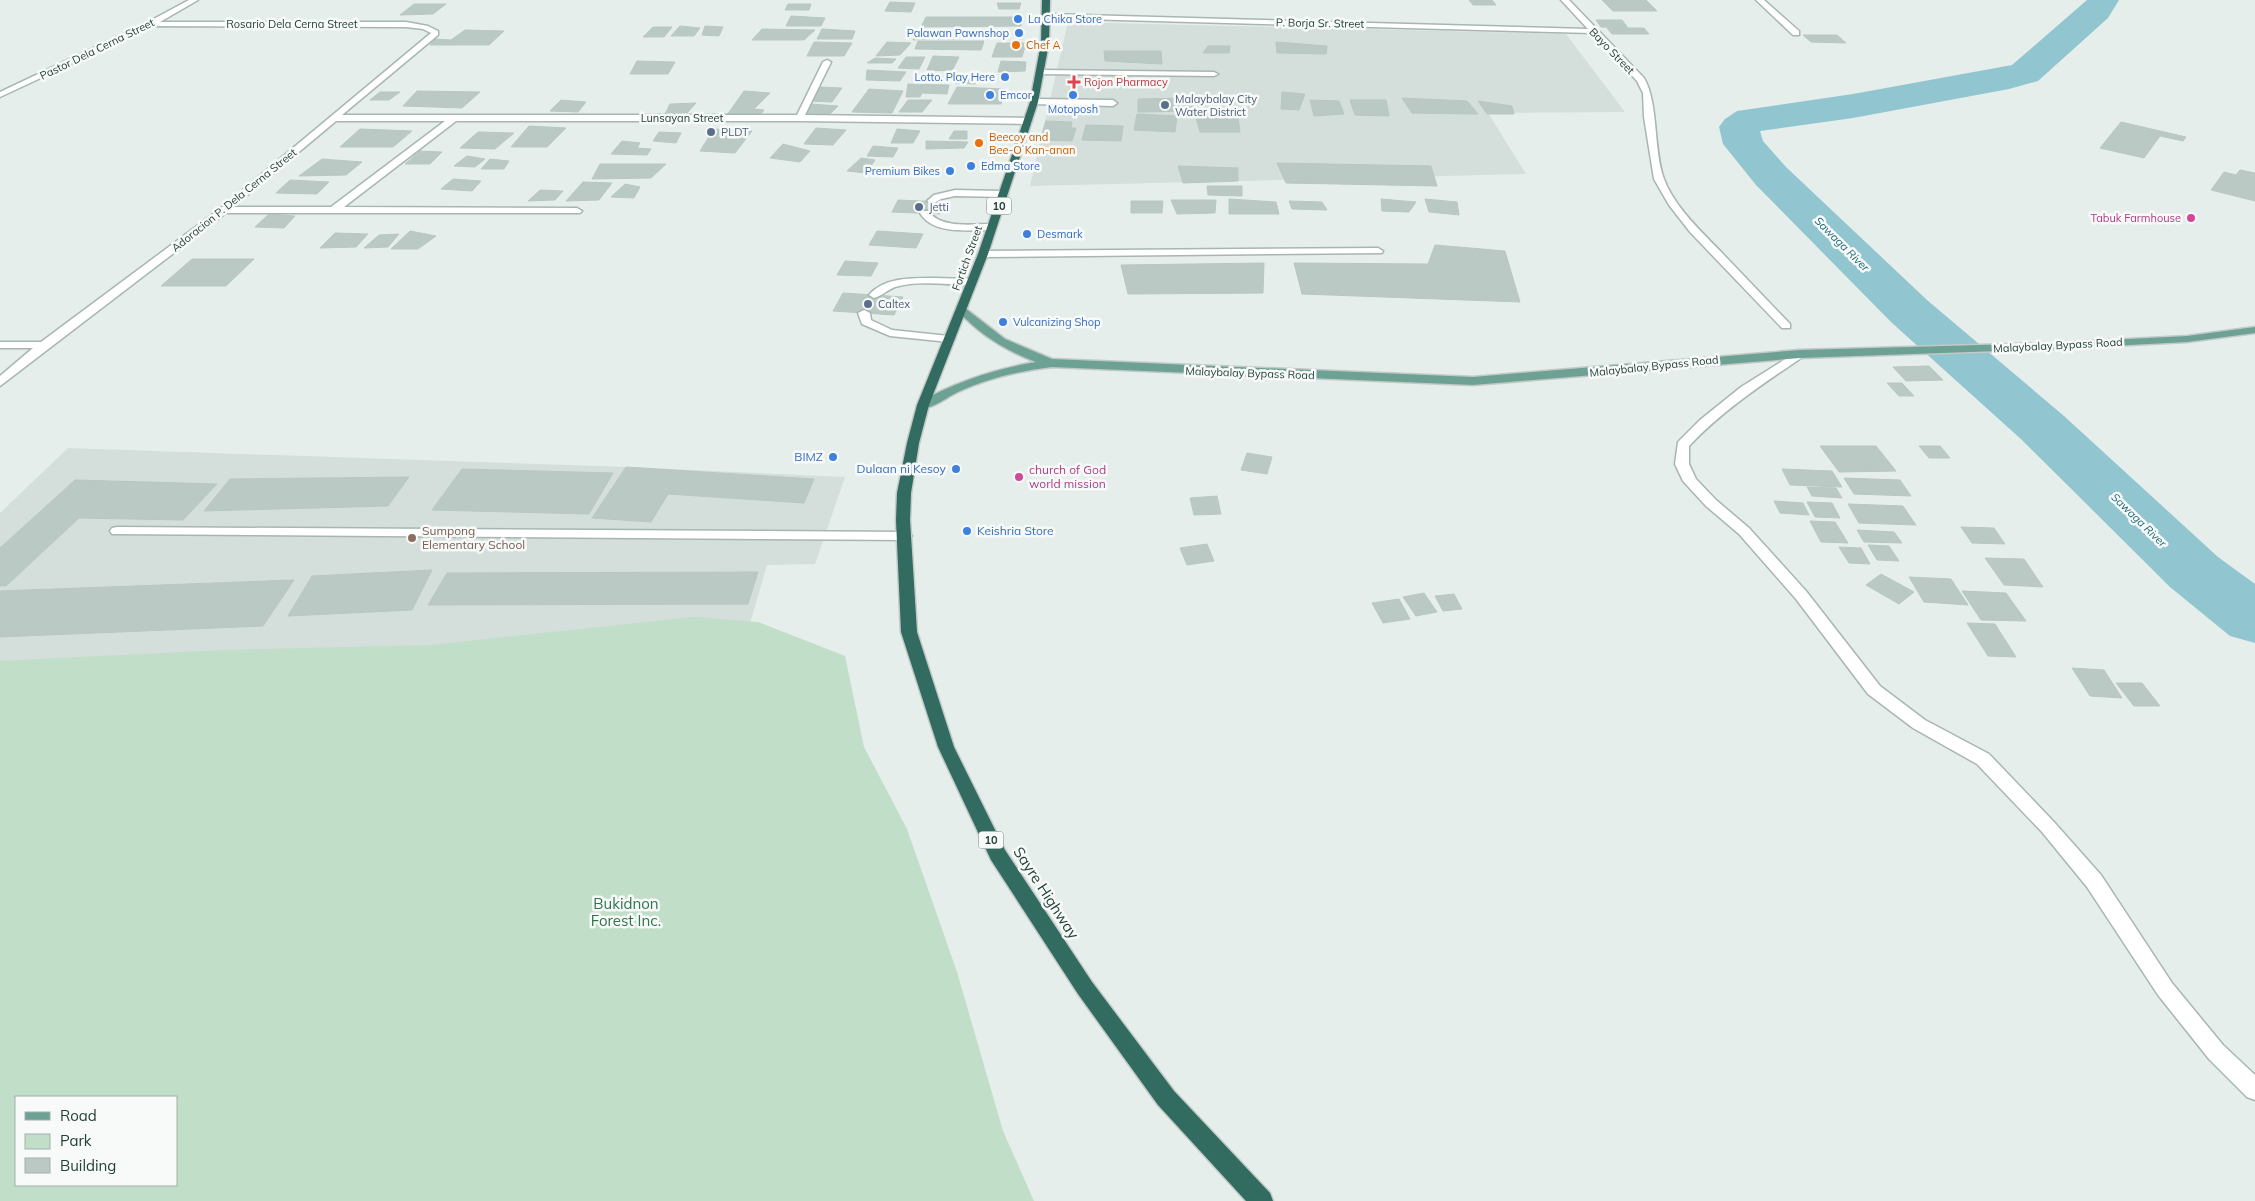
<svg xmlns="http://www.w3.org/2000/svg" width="2255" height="1201" font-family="Mulish,sans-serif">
	<rect width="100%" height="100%" fill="#e6eeeb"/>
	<g fill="#d4deda">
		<polygon points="1068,22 1566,34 1625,112 1488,113 1526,174 1030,186"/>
		<polygon points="68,448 626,467 845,477 815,564 767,565 747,634 0,665 0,513"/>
	</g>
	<path fill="#c0dec8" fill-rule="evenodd" d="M694 617 758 622 845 656 864 747 907 829 957 972 1003 1131 1034 1201H0V661L224 650 431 645ZM16 1097H176V1185H16Z"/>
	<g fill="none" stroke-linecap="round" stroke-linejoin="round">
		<polygon fill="#91c6d0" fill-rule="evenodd" points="2087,0 2119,0 2108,18 2038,81 2009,89 1853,118 1760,131 1763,141 1786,167 1927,300 2064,416 2218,557 2255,584 2255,643 2230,636 2170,587 2022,440 1891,322 1756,185 1723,144 1719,127 1725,119 1737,111 1853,94 2012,65"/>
	</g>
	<g fill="#bbc9c4" stroke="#b8c8c1">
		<polygon points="1469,0 1492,0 1496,5 1473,5"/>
		<polygon points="1602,0 1646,0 1657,11 1613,11"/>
		<polygon points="890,2 915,3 911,12 885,11"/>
		<polygon points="997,3 1021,3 1019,9 999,9"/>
		<polygon points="414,4 446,4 433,14 400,15"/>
		<polygon points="788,4 811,4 809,10 785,10"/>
		<polygon points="791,16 825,18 821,26 786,26"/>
		<polygon points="926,17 1022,17 1021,26 921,27"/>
		<polygon points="1596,20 1622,20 1628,28 1601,27"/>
		<polygon points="680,26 700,28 694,36 671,36"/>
		<polygon points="705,26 723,27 719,36 702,35"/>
		<polygon points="653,27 672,27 664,37 643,37"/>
		<polygon points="1607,28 1644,28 1649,34 1612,34"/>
		<polygon points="762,29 815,30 804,40 752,40"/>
		<polygon points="822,29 855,31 852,39 817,39"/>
		<polygon points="465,30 504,31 489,45 430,45 435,39 451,40"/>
		<polygon points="915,33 932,34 930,39 913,40"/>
		<polygon points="958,33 957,39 937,39 938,34"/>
		<polygon points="1803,35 1837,35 1846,43 1811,42"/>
		<polygon points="918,41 984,41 981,50 915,49"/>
		<polygon points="814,42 852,43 844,56 807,56"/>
		<polygon points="887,42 911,43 900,55 876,56"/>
		<polygon points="1276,42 1327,46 1326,54 1277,53"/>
		<polygon points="997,43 1026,43 1022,57 992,57"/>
		<polygon points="1208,46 1230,46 1229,53 1203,53"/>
		<polygon points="1104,51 1161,51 1162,64 1105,61"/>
		<polygon points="933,56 959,57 952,71 927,70"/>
		<polygon points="906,57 925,57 919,69 898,68"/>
		<polygon points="875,58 896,59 892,63 867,63"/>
		<polygon points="637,61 675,62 668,74 630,74"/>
		<polygon points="1001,61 1026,62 1025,71 998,72"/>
		<polygon points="867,70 906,72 900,81 866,80"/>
		<polygon points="958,75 979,77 975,84 955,83"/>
		<polygon points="908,84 949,85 947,94 922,93 920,97 906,97"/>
		<polygon points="820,87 842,88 832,102 809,101"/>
		<polygon points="957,87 1005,89 1001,104 948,104"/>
		<polygon points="869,89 903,91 892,113 852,112"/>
		<polygon points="417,91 480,92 462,108 403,106"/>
		<polygon points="744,91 770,93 754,109 764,110 760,115 727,115"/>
		<polygon points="380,92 400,92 389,100 370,100"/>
		<polygon points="1282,92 1305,94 1299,110 1281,109"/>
		<polygon points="1191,98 1194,111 1138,112 1138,99"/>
		<polygon points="1402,98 1467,101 1478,114 1412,113"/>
		<polygon points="561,100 586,102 578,112 550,111"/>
		<polygon points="908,100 932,100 922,112 899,112"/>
		<polygon points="1310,100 1339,101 1344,114 1314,116"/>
		<polygon points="1350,100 1386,100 1389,116 1355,115"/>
		<polygon points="1478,101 1512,106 1514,114 1487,114"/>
		<polygon points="696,103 687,113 665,114 670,104"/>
		<polygon points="811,104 838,106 830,114 801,114"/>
		<polygon points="1137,114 1177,116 1175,132 1134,130"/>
		<polygon points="1238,117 1240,132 1200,132 1196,118"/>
		<polygon points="1046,121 1072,122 1071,128 1076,128 1072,141 1040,140"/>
		<polygon points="2121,122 2186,137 2183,141 2160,136 2144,158 2100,148"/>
		<polygon points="1086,125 1123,126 1121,141 1082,140"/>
		<polygon points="529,126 566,128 547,147 511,147"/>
		<polygon points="816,128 846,130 833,145 804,144"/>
		<polygon points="360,129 412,131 393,147 340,147"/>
		<polygon points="714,129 752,131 735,153 700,151"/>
		<polygon points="897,129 920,131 913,143 891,143"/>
		<polygon points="954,131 967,131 967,139 949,139"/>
		<polygon points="478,132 514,133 495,149 460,148"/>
		<polygon points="659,132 681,133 676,143 653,141"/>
		<polygon points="622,141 640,143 637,148 651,149 647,155 611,154"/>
		<polygon points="926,141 968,142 964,148 926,149"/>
		<polygon points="783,144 810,151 800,162 770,158"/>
		<polygon points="873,146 898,148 893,157 867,156"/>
		<polygon points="420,151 442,152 430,164 405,164"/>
		<polygon points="467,156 485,159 475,167 454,166"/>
		<polygon points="861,158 875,160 866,173 847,171"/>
		<polygon points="322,159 362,162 346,175 299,176"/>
		<polygon points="490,159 509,161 504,169 481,169"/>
		<polygon points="1277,163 1431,166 1437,186 1286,183"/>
		<polygon points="600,164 666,164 651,178 592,179"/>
		<polygon points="1178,166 1238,168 1238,181 1183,183"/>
		<polygon points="2240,170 2255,173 2255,201 2211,190 2224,172 2236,175"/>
		<polygon points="453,179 481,181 472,191 441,189"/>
		<polygon points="290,180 329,182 317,194 276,193"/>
		<polygon points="583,182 612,183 599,200 566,201"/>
		<polygon points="625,184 640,187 634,198 611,197"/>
		<polygon points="1207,186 1242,186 1242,196 1208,195"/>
		<polygon points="540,190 563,191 555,200 528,201"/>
		<polygon points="1229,199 1276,202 1279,214 1229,214"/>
		<polygon points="1381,199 1416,202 1409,212 1382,211"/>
		<polygon points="1425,199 1457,202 1459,215 1429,212"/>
		<polygon points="898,200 945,202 940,214 892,212"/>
		<polygon points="1171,200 1216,200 1215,213 1177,214"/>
		<polygon points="1131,201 1163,201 1162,213 1131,213"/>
		<polygon points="1289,201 1322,202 1327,210 1292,209"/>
		<polygon points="269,214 295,216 284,228 255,227"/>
		<polygon points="410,231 436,236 418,249 391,249"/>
		<polygon points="877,231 923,234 916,248 869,245"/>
		<polygon points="335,233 368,234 356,247 320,248"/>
		<polygon points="399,234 388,247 364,248 379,235"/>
		<polygon points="1435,245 1505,251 1520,302 1302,294 1294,263 1428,264"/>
		<polygon points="192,259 254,259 226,286 161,286"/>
		<polygon points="845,261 878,263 871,276 837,275"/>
		<polygon points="1264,263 1263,293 1128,294 1121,265"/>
		<polygon points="843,293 874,295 903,297 894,315 833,311"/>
		<polygon points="1929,366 1943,380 1906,381 1893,367"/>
		<polygon points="1887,383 1902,383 1914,396 1899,396"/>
		<polygon points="1820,446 1876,446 1896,471 1839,472"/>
		<polygon points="1919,446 1940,446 1950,458 1929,458"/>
		<polygon points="1247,453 1272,457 1267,474 1241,470"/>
		<polygon points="626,467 814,479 804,503 668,494 651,522 592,518"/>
		<polygon points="462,469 613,473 589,514 432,510"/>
		<polygon points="1782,469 1832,471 1842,487 1790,485"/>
		<polygon points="409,477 388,506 204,511 230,479"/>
		<polygon points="1844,478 1900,480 1911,496 1854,494"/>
		<polygon points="75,480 217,484 183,520 79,518 6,586 0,586 0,548"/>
		<polygon points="1807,487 1836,488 1842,498 1812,496"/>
		<polygon points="1217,496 1221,514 1194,515 1190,498"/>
		<polygon points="1774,501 1803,503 1809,515 1780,513"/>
		<polygon points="1807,502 1832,503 1840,518 1815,517"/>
		<polygon points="1848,504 1903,506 1916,525 1859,523"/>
		<polygon points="1810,521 1835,522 1848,543 1821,542"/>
		<polygon points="1961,527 1994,528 2005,544 1972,543"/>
		<polygon points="1857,530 1894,532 1902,543 1864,542"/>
		<polygon points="1207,544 1214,561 1187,565 1180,548"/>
		<polygon points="1868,545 1889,546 1899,561 1877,560"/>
		<polygon points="1839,547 1861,548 1870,564 1849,563"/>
		<polygon points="1985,558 2024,559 2043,587 2004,585"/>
		<polygon points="432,570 412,610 288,616 312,576"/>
		<polygon points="758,572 748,604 428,605 447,573"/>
		<polygon points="1881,574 1914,592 1899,604 1866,585"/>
		<polygon points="1909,577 1951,579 1968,605 1924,602"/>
		<polygon points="294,580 263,626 0,637 0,591"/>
		<polygon points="1962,591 2006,593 2026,621 1981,620"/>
		<polygon points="1424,593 1437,612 1416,616 1403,597"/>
		<polygon points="1454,594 1462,609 1443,611 1435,596"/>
		<polygon points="1399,599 1410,619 1383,623 1372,603"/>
		<polygon points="1967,623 1995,624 2016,657 1988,656"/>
		<polygon points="2072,668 2104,670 2122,698 2090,696"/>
		<polygon points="2116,683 2142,683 2160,706 2134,706"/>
	</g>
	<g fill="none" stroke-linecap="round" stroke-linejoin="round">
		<g stroke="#bfcbc7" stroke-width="10" stroke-dasharray="10 5" stroke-linecap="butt">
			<polyline points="925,213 932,201"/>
			<polyline points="864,313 874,295"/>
		</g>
		<defs>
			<g id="minor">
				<path d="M189 0H198L160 22H406L428 26 438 31V35L342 115H797L823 62 827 60 831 62 805 115 1028 118 1032 121 1028 124 800 121H456L344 207 577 208 582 211 580 213H226L0 386V376L33 348H0V342H41L221 208 431 33 423 29 406 27 152 26 0 97V92L148 22ZM336 121H445L331 207H233Z"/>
				<path d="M1561 0H1569L1644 78C1659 104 1653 150 1664 179 1675 208 1702 232 1723 254 1745 277 1768 301 1790 324V328H1782L1690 232 1669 205 1654 179 1644 117 1643 93 1637 81 1592 33 1047 18 1043 16 1047 14 1588 29Z"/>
				<polygon points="1756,0 1764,0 1799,31 1799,35 1793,35"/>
				<polygon points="1041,70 1214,72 1218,74 1214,76 1038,74 1037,72"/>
				<polygon points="1034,99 1113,100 1117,103 1113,106 1031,104 1030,102"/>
				<polygon points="955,190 1003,191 1008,194 1003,197 955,196 941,199 932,204 927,201 934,195"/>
				<path d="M922 211H928C941 229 972 224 991 224L996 227 991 230C969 230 933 235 920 213Z"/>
				<polygon points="1378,248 1383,251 1382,253 983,257 978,254 983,251"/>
				<path d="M934 278 971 279 976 282 971 285C947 285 919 280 895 287 887 290 882 296 874 298L869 295C884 277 913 278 934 278Z"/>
				<polygon points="864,310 870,313 871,320 892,330 949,336 955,339 949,342 890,336 862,324 858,313"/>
				<path d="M1800 350 1804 352V356C1763 384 1723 410 1689 446V464L1696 479 1716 500 1749 528 1806 591 1880 686 1925 720 1989 754 2054 822 2101 875 2172 983 2223 1045 2255 1075V1100L2247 1097 2209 1059 2158 995 2087 887 2042 832 1977 764 1913 728 1868 694 1796 599 1739 534 1706 506 1683 481 1675 464 1678 442 1700 420 1741 387Z"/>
				<polygon points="117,527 905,532 912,536 905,540 112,534 110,531 112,528"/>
			</g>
			<path id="major" d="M961 305 1005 339 1052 359 1473 377 1800 350 2052 343 2187 336 2255 327V333L2187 342 2052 349 1800 358 1473 385 1052 367C1019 371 988 378 958 392 947 397 930 411 919 408L917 405 919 402C956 382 994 369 1036 362 1006 351 979 334 957 310V306Z"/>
			<polygon id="highway" points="1042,0 1050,0 1049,43 1038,102 988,254 929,405 919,443 911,493 910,520 917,632 954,747 1005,850 1092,982 1174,1091 1270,1193 1273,1201 1246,1201 1158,1105 1078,994 991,860 938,747 901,632 896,520 897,493 907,443 917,405 978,254 1030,102 1041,43"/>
		</defs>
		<use href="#minor" stroke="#a8b6b2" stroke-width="3"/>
		<use href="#major" stroke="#c2cac8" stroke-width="3"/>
		<use href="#highway" stroke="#c2cac8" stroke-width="3"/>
		<use href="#minor" fill="#fff" fill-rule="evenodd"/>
		<use href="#major" fill="#6da194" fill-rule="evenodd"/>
		<use href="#highway" fill="#326b60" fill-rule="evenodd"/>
	</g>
	<g fill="#3f7fe0" stroke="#f7faf9" stroke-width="2">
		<circle cx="1018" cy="19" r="5"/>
		<circle cx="1019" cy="33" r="5"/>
		<circle cx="1005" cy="77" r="5"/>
		<circle cx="990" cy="95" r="5"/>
		<circle cx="1073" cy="95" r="5"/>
		<circle cx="971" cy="166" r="5"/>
		<circle cx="950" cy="171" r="5"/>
		<circle cx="1027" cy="234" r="5"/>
		<circle cx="1003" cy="322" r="5"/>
		<circle cx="833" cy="457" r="5"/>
		<circle cx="956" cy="469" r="5"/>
		<circle cx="967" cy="531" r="5"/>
	</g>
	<g fill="#e8710a" stroke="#f7faf9" stroke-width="2">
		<circle cx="1016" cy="45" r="5"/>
		<circle cx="979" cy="143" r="5"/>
	</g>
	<path fill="#e0444e" stroke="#f7faf9" stroke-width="2" d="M1071.5 74.5h5v5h5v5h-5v5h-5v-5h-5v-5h5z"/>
	<g fill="#5c6f8a" stroke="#f7faf9" stroke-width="2">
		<circle cx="1165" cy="105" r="5"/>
		<circle cx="711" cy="132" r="5"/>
		<circle cx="919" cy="207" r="5"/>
		<circle cx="868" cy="304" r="5"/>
	</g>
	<g fill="#d1479c" stroke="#f7faf9" stroke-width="2">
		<circle cx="2191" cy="218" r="5"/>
		<circle cx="1019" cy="477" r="5"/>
	</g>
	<circle fill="#8d6e63" stroke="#f7faf9" stroke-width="2" cx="412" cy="538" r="5"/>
	<g text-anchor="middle" stroke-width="5" stroke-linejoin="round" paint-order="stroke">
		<g font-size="11" fill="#366cbe" stroke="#f7faf9" text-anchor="start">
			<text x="1028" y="23">La Chika Store</text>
			<text x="1009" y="37" text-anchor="end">Palawan Pawnshop</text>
			<text x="995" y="81" text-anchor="end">Lotto. Play Here</text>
			<text x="1000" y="99">Emcor</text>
			<text x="1073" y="113" text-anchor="middle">Motoposh</text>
			<text x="981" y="170">Edma Store</text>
			<text x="940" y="175" text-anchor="end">Premium Bikes</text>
			<text x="1037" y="238">Desmark</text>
			<text x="1013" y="326">Vulcanizing Shop</text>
		</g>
		<g font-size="11" fill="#254039" stroke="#f7faf9">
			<text transform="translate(1320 23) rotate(1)" y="4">P. Borja Sr. Street</text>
			<text x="292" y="28">Rosario Dela Cerna Street</text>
			<text transform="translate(97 49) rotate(-26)" y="4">Pastor Dela Cerna Street</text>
			<text transform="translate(1612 51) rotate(46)" y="4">Bayo Street</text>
			<text x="682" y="122">Lunsayan Street</text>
			<text transform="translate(234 200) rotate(-39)" y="4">Adoracion P. Dela Cerna Street</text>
			<text transform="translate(967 258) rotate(-70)" y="4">Fortich Street</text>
			<text transform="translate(2058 345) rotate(-3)" y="4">Malaybalay Bypass Road</text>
			<text transform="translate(1654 366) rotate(-6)" y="4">Malaybalay Bypass Road</text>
			<text transform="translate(1250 373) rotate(2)" y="4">Malaybalay Bypass Road</text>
		</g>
		<g font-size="11" fill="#c56008" stroke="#f7faf9" text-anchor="start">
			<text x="1026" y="49">Chef A</text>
			<text x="989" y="141">Beecoy and<tspan x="989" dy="13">Bee-O Kan-anan</tspan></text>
		</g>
		<g font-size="11" fill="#be3a42" stroke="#f7faf9" text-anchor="start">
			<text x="1084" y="86">Rojon Pharmacy</text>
		</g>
		<g font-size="11" fill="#4e5e75" stroke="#f7faf9" text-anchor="start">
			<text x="1175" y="103">Malaybalay City<tspan x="1175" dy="13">Water District</tspan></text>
			<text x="721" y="136">PLDT</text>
			<text x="929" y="211">Jetti</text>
			<text x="878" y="308">Caltex</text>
		</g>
		<g fill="#f7faf9" stroke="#647873" stroke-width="1">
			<rect x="986.5" y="197.5" width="25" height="17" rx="4"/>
			<rect x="978.5" y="831.5" width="25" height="17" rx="4"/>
		</g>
		<g font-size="11" font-weight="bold" fill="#254039">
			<text x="999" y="210">10</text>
			<text x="991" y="844">10</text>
		</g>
		<g font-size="11" fill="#b23c85" stroke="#f7faf9" text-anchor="end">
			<text x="2181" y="222">Tabuk Farmhouse</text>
		</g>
		<g font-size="11" font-style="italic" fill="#216a7a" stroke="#f7faf9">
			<text transform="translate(1842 244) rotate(45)" y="4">Sawaga River</text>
			<text transform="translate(2139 520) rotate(44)" y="4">Sawaga River</text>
		</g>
		<g font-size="12" fill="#366cbe" stroke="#f7faf9" text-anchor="end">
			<text x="823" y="461">BIMZ</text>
			<text x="946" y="473">Dulaan ni Kesoy</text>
			<text x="977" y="535" text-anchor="start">Keishria Store</text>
		</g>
		<g font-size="12" fill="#b23c85" stroke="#f7faf9" text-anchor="start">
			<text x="1029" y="474">church of God<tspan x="1029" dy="14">world mission</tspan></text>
		</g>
		<g font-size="12" fill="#785e54" stroke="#f7faf9" text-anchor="start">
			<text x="422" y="535">Sumpong<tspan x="422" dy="14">Elementary School</tspan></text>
		</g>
		<g font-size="15" fill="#254039" stroke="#f7faf9">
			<text transform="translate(1046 893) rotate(57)" y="5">Sayre Highway</text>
		</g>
		<g font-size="15" fill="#31754c" stroke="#f7faf9">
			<text x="626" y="909">Bukidnon<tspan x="626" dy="17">Forest Inc.</tspan></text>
		</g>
	</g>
	<rect x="15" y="1096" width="162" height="90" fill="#f7faf9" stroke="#a3b0ac"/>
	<rect x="25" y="1112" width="25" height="8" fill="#6da194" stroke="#a3b0ac"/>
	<text x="60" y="1121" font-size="15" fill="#254039">Road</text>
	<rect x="25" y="1134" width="25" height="15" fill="#c0dec8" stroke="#a3b0ac"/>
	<text x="60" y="1146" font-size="15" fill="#254039">Park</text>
	<rect x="25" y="1158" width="25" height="15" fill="#bbc9c4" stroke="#a3b0ac"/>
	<text x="60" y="1171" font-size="15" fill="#254039">Building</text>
</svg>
